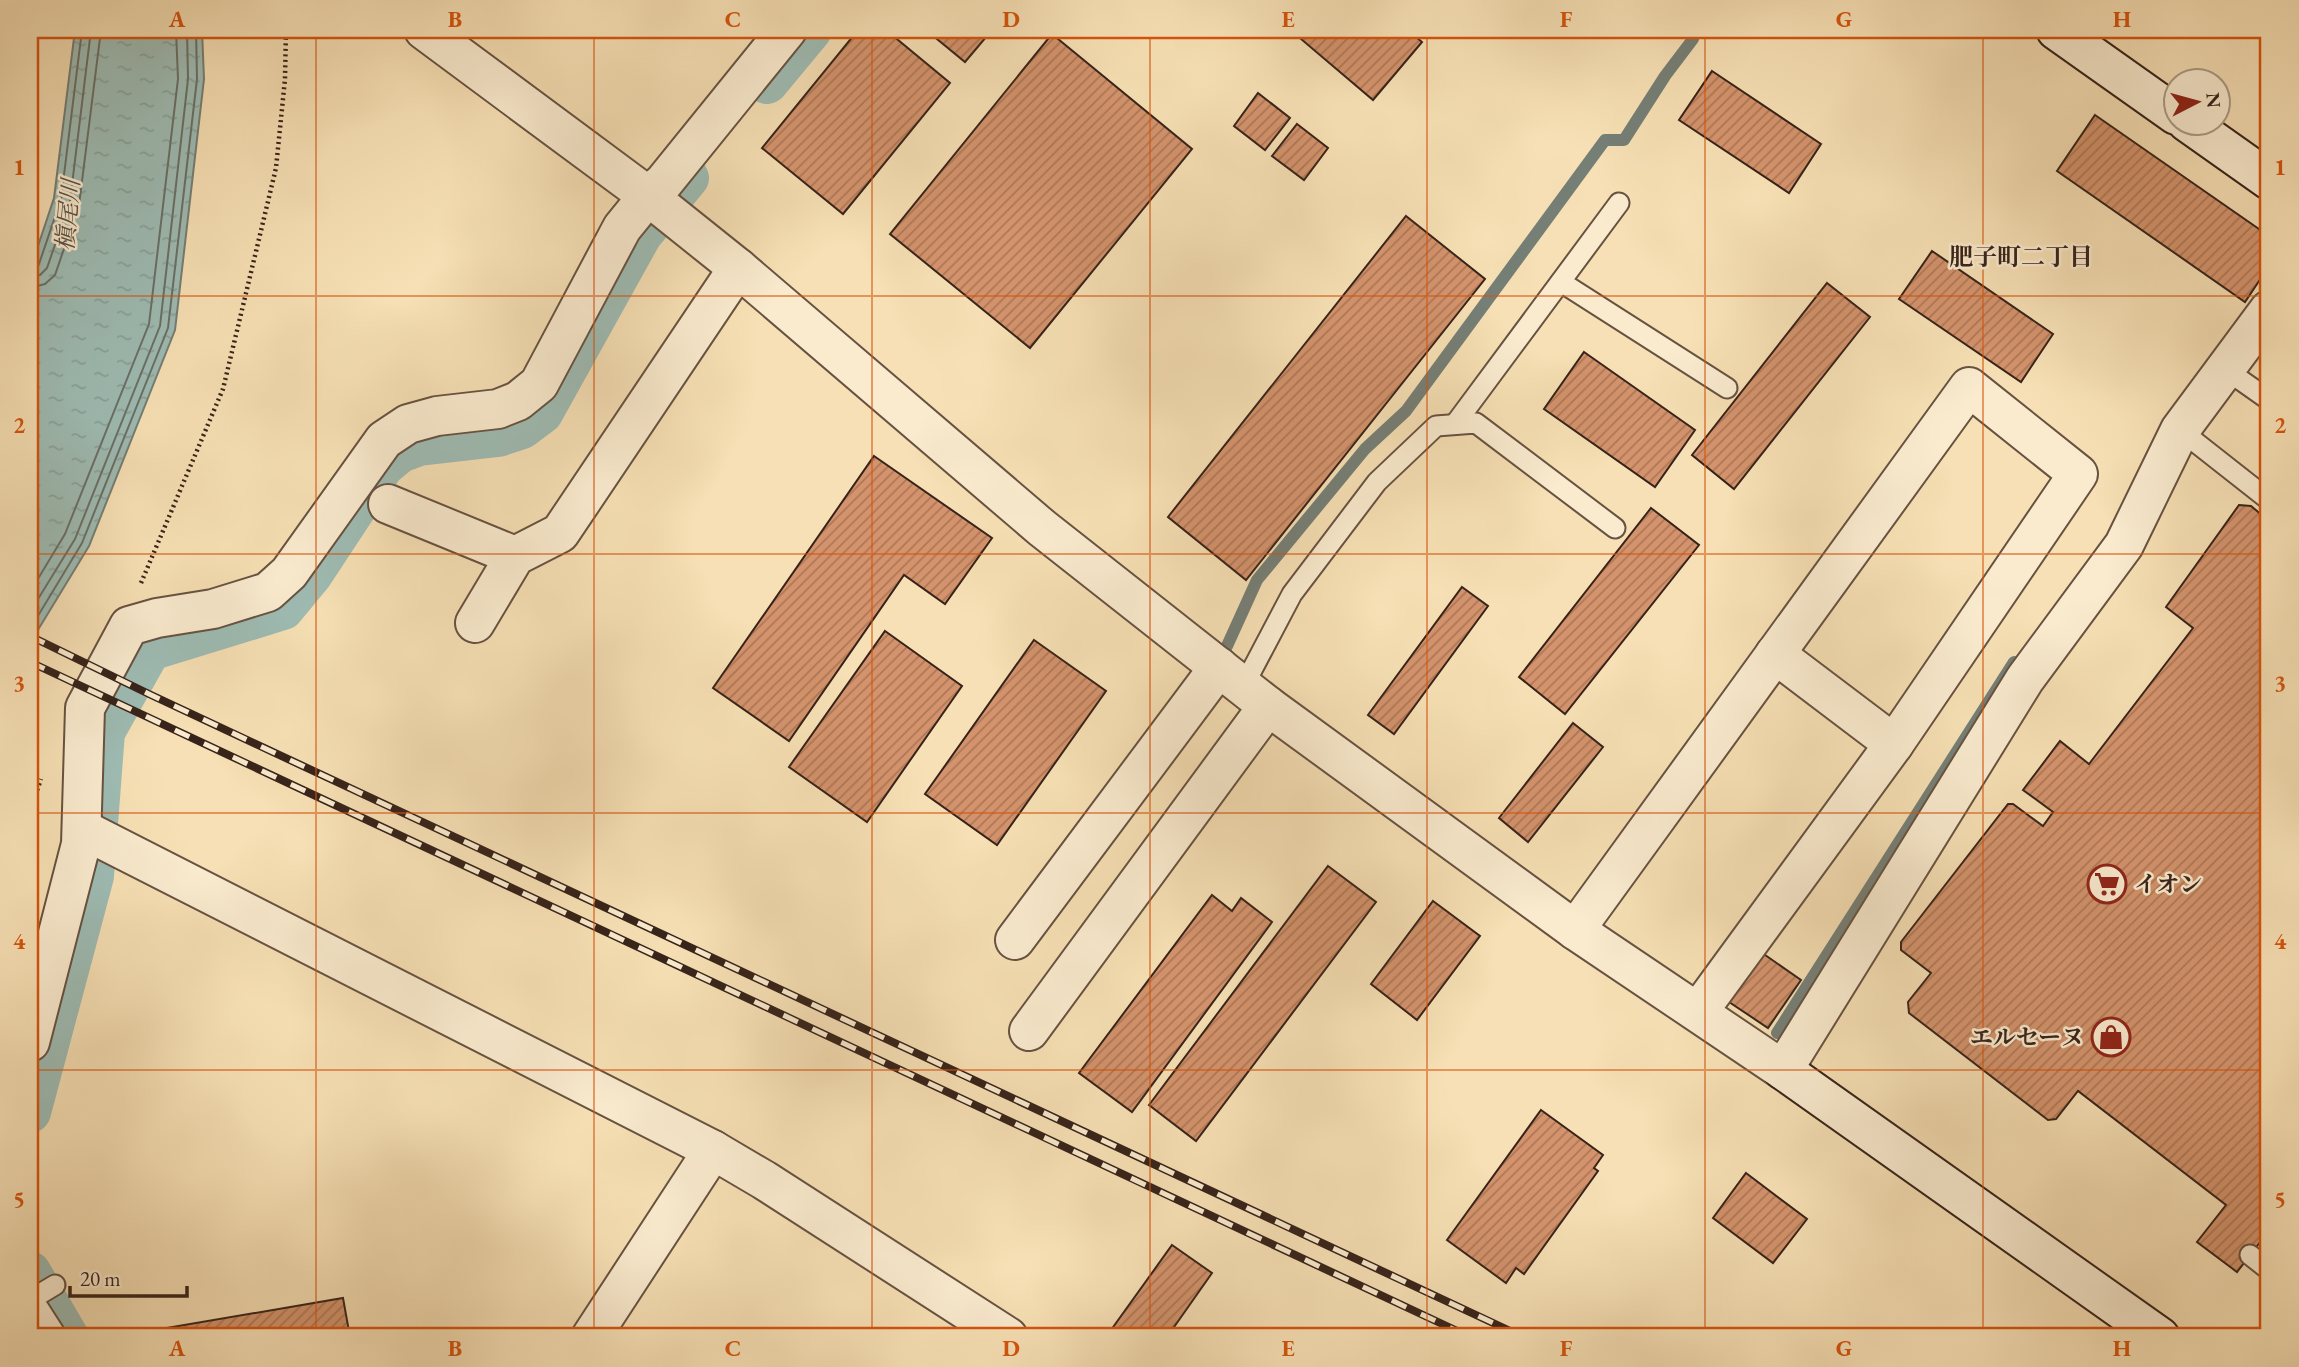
<svg xmlns="http://www.w3.org/2000/svg" width="2299" height="1367" font-family="'EB Garamond','Noto Serif JP',serif">
	<defs>
		<pattern id="water-ripples" width="26" height="14" patternUnits="userSpaceOnUse" patternTransform="scale(1.75)"><rect width="26" height="14" fill="#9ebcb4"/><path d="M2 4q2-2 4 0t4 0M15 11q2-2 4 0t4 0" fill="none" stroke="#89a19a"/></pattern>
		<pattern id="building-hatch" width="6" height="6" patternUnits="userSpaceOnUse" patternTransform="scale(1.75)"><rect width="6" height="6" fill="#d4936c"/><path d="M-1 1l2-2M0 6l6-6M5 7l2-2" fill="none" stroke="#ad7858"/></pattern>
	</defs>
	<rect width="100%" height="100%" fill="#f7e0b5"/>
	<filter id="stains"><feTurbulence type="fractalNoise" baseFrequency=".00286" numOctaves="4"/><feColorMatrix values="0 0 0 0 .2 0 0 0 0 .09 0 0 0 0 .02 0 0 0 .5 -.17"/></filter>
	<radialGradient id="worn" r=".72"><stop offset=".6" stop-color="#630" stop-opacity="0"/><stop offset="1" stop-color="#630" stop-opacity=".3"/></radialGradient>
	<polygon fill="url(#water-ripples)" stroke="#757f76" stroke-width="2" points="75,30 202,30 204,79 175,330 89,546 30,643 30,270 54,198"/>
	<g fill="none" stroke-linecap="round" stroke-linejoin="round">
		<g stroke="#6a7067" stroke-width="2">
			<polyline points="30,268 35,268 39,264 61,199 82,30"/>
			<polyline points="30,277 40,275 47,268 70,201 91,30"/>
			<polyline points="30,288 45,284 55,275 79,205 101,30"/>
			<polyline points="30,592 65,534 149,324 178,79 176,30"/>
			<polyline points="30,612 75,539 160,326 188,79 187,30"/>
			<polyline points="30,629 82,543 168,328 197,79 196,30"/>
		</g>
		<g stroke="#757f76" stroke-width="12">
			<polyline points="1227,646 1257,580 1365,449 1406,411 1605,140 1624,140 1665,76 1693,39"/>
			<polyline points="1777,1033 2014,662"/>
		</g>
		<g stroke="#9ebcb4" stroke-width="42">
			<polyline points="767,83 811,30"/>
			<polyline points="30,1112 93,876 104,732 150,650 283,609 312,574 383,466 400,452 419,445 498,436 522,428 542,413 641,235 688,178"/>
			<polyline points="30,1272 68,1337"/>
		</g>
	</g>
	<g fill="url(#building-hatch)" stroke="#37231a" stroke-width="2">
		<polygon points="858,30 886,30 950,83 843,214 762,148"/>
		<polygon points="926,30 992,30 965,62"/>
		<polygon points="1309,30 1408,30 1422,42 1373,100 1301,39"/>
		<polygon points="1052,34 1192,149 1030,348 890,234"/>
		<polygon points="1712,71 1821,144 1789,193 1679,120"/>
		<polygon points="1258,93 1290,118 1265,150 1234,126"/>
		<polygon points="2095,115 2269,236 2269,266 2245,302 2057,171"/>
		<polygon points="1297,124 1328,148 1304,180 1272,156"/>
		<polygon points="1406,216 1485,279 1246,580 1168,517"/>
		<polygon points="1932,251 2053,334 2021,382 1899,299"/>
		<polygon points="1827,283 1870,317 1734,489 1692,455"/>
		<polygon points="1584,352 1695,430 1655,487 1544,409"/>
		<polygon points="874,456 992,538 945,604 904,575 789,741 713,688"/>
		<polygon points="2239,505 2251,506 2269,521 2269,1239 2265,1236 2237,1272 2197,1242 2226,1205 2078,1091 2056,1119 2048,1120 1909,1013 1908,1002 1931,973 1901,950 1901,942 2008,804 2013,804 2043,826 2053,812 2023,790 2060,741 2089,764 2193,628 2166,607"/>
		<polygon points="1651,508 1699,545 1565,714 1519,677"/>
		<polygon points="1462,587 1488,606 1394,734 1368,715"/>
		<polygon points="885,631 962,686 867,822 789,767"/>
		<polygon points="1034,640 1106,691 997,845 925,794"/>
		<polygon points="1573,723 1603,747 1528,842 1499,818"/>
		<polygon points="1328,866 1376,902 1196,1141 1149,1105"/>
		<polygon points="1212,895 1232,911 1241,898 1272,922 1132,1112 1079,1073"/>
		<polygon points="1433,901 1480,936 1417,1020 1371,984"/>
		<polygon points="1758,950 1801,980 1768,1028 1729,1002"/>
		<polygon points="1541,1110 1603,1155 1594,1168 1598,1171 1524,1274 1516,1268 1506,1283 1447,1240"/>
		<polygon points="1746,1173 1807,1219 1773,1263 1713,1218"/>
		<polygon points="1172,1245 1212,1273 1167,1337 1106,1337"/>
		<polygon points="343,1298 350,1337 114,1337"/>
	</g>
	<g fill="none" stroke-linecap="round" stroke-linejoin="round">
		<defs>
			<g id="lane">
				<polyline points="1561,282 1727,388"/>
				<polyline points="2225,369 2269,400"/>
				<polyline points="1455,424 1619,203"/>
				<polyline points="2180,430 2269,500"/>
				<polyline points="1243,687 1292,594 1377,482 1436,426 1476,423 1615,528"/>
				<polyline points="2250,1255 2269,1270"/>
				<polyline points="30,1300 55,1285"/>
			</g>
			<g id="street">
				<polyline points="424,30 648,196 738,268 1042,528 1268,706 1575,930 1783,1070 2025,679 2124,545 2180,430 2269,310"/>
				<polyline points="388,504 515,556"/>
				<polyline points="475,623 515,556 560,533 738,268"/>
				<polyline points="1775,654 1894,744"/>
				<polyline points="82,829 713,1150 764,1180 1008,1337"/>
				<polyline points="1575,930 1969,387 2078,474 1894,744 1698,1012"/>
				<polyline points="1015,940 1219,667"/>
				<polyline points="1029,1031 1268,706"/>
				<polyline points="30,1042 81,844 85,708 129,626 157,618 213,609 268,592 289,573 384,440 408,424 437,416 498,409 518,401 539,384 622,228 648,196 664,182 787,30"/>
				<polyline points="30,1312 46,1337"/>
				<polyline points="591,1337 713,1150"/>
			</g>
			<g id="secondary">
				<polyline points="2056,30 2176,115"/>
				<polyline points="2187,122 2269,180"/>
				<polyline points="1783,1070 2160,1337"/>
			</g>
		</defs>
		<use href="#lane" stroke="#675241" stroke-width="23"/>
		<use href="#street" stroke="#675241" stroke-width="42"/>
		<use href="#secondary" stroke="#37231a" stroke-width="42"/>
		<g stroke="#37231a" stroke-width="4.5" stroke-dasharray="2 3.5" stroke-linecap="butt">
			<polyline points="141,583 223,389 276,168 285,79 286,30"/>
			<polyline points="30,811 41,779"/>
		</g>
		<use href="#lane" stroke="#faebcf" stroke-width="19"/>
		<use href="#street" stroke="#faebcf" stroke-width="38"/>
		<use href="#secondary" stroke="#faebcf" stroke-width="38"/>
		<defs>
			<g id="rail">
				<polyline points="30,636 149,694 1523,1337"/>
				<polyline points="30,662 1470,1337"/>
			</g>
		</defs>
		<use href="#rail" stroke="#37231a" stroke-width="8"/>
		<use href="#rail" stroke="#faebcf" stroke-width="5" stroke-dasharray="16" stroke-linecap="butt"/>
	</g>
	<path fill="none" stroke="#d6540d" stroke-width="2" stroke-opacity="0.55" d="M316 30V1337M594 30V1337M872 30V1337M1150 30V1337M1427 30V1337M1705 30V1337M1983 30V1337M30 296H2269M30 554H2269M30 813H2269M30 1070H2269"/>
	<defs>
		<symbol id="supermarket-ring" viewBox="-11 -11 22 22"><circle r="9.5" fill="#faebcf" stroke="#8f2418" stroke-width="1.5"/><path d="M-6-5.5h2.5l.6 2H6L4.5 2H-2.5L-4.4-4H-6ZM-1.5 3.2a1.3 1.3 0 1 0 .1 0ZM3 3.2a1.3 1.3 0 1 0 .1 0Z" fill="#8f2418"/></symbol>
		<symbol id="shop-ring" viewBox="-11 -11 22 22"><circle r="9.5" fill="#faebcf" stroke="#8f2418" stroke-width="1.5"/><path d="M-5-2.5h2.3a2.7 3.5 0 0 1 5.4 0H5L5.5 6h-11ZM-1.5-2.5h3a1.5 2.3 0 0 0-3 0Z" fill="#8f2418"/></symbol>
	</defs>
	<g fill-rule="evenodd">
		<use href="#supermarket-ring" x="2085" y="862" width="44" height="44"/>
		<use href="#shop-ring" x="2089" y="1015" width="44" height="44"/>
	</g>
	<g text-anchor="middle" stroke-width="5" stroke-linejoin="round" paint-order="stroke">
		<g font-size="23" font-weight="bold" fill="#37231a" stroke="#faebcf" text-anchor="start">
			<text x="2134" y="892">イオン</text>
			<text x="2084" y="1045" text-anchor="end">エルセーヌ</text>
		</g>
		<g font-size="24" font-style="italic" fill="#565148" stroke="#faebcf">
			<text transform="translate(68 215) rotate(-85)" y="8">槇尾川</text>
		</g>
		<g font-size="24" font-weight="bold" fill="#37231a" stroke="#faebcf">
			<text x="2021" y="265">肥子町二丁目</text>
		</g>
	</g>
	<rect width="2299" height="1367" fill="none" stroke="#f7e0b5" stroke-width="77"/>
	<g transform="translate(2197 102) rotate(84)"><circle r="33" fill="#faebcf" stroke="#ac9b87" stroke-width="2"/>
	<path d="M0-5L12 26L0 18L-12 26Z" fill="#8f2418"/>
	<text y="-10" font-size="19" font-weight="bold" text-anchor="middle" fill="#37231a">N</text>
	</g>
	<path d="M70 1286v10h117v-10" fill="none" stroke="#37231a" stroke-width="3.5"/>
	<text x="80" y="1286" font-size="21" fill="#37231a" stroke="#faebcf" stroke-width="5" paint-order="stroke">20 m</text>
	<rect x="38" y="38" width="2222" height="1290" fill="none" stroke="#d6540d" stroke-width="2.5"/>
	<g font-size="23" text-anchor="middle" font-weight="bold" fill="#d6540d">
		<text x="177" y="27">A</text>
		<text x="455" y="27">B</text>
		<text x="733" y="27">C</text>
		<text x="1011" y="27">D</text>
		<text x="1288" y="27">E</text>
		<text x="1566" y="27">F</text>
		<text x="1844" y="27">G</text>
		<text x="2122" y="27">H</text>
		<text x="19" y="175">1</text>
		<text x="2280" y="175">1</text>
		<text x="19" y="433">2</text>
		<text x="2280" y="433">2</text>
		<text x="19" y="691">3</text>
		<text x="2280" y="691">3</text>
		<text x="19" y="949">4</text>
		<text x="2280" y="949">4</text>
		<text x="19" y="1207">5</text>
		<text x="2280" y="1207">5</text>
		<text x="177" y="1356">A</text>
		<text x="455" y="1356">B</text>
		<text x="733" y="1356">C</text>
		<text x="1011" y="1356">D</text>
		<text x="1288" y="1356">E</text>
		<text x="1566" y="1356">F</text>
		<text x="1844" y="1356">G</text>
		<text x="2122" y="1356">H</text>
	</g>
	<rect width="100%" height="100%" filter="url(#stains)"/>
	<rect width="100%" height="100%" fill="url(#worn)"/>
</svg>
